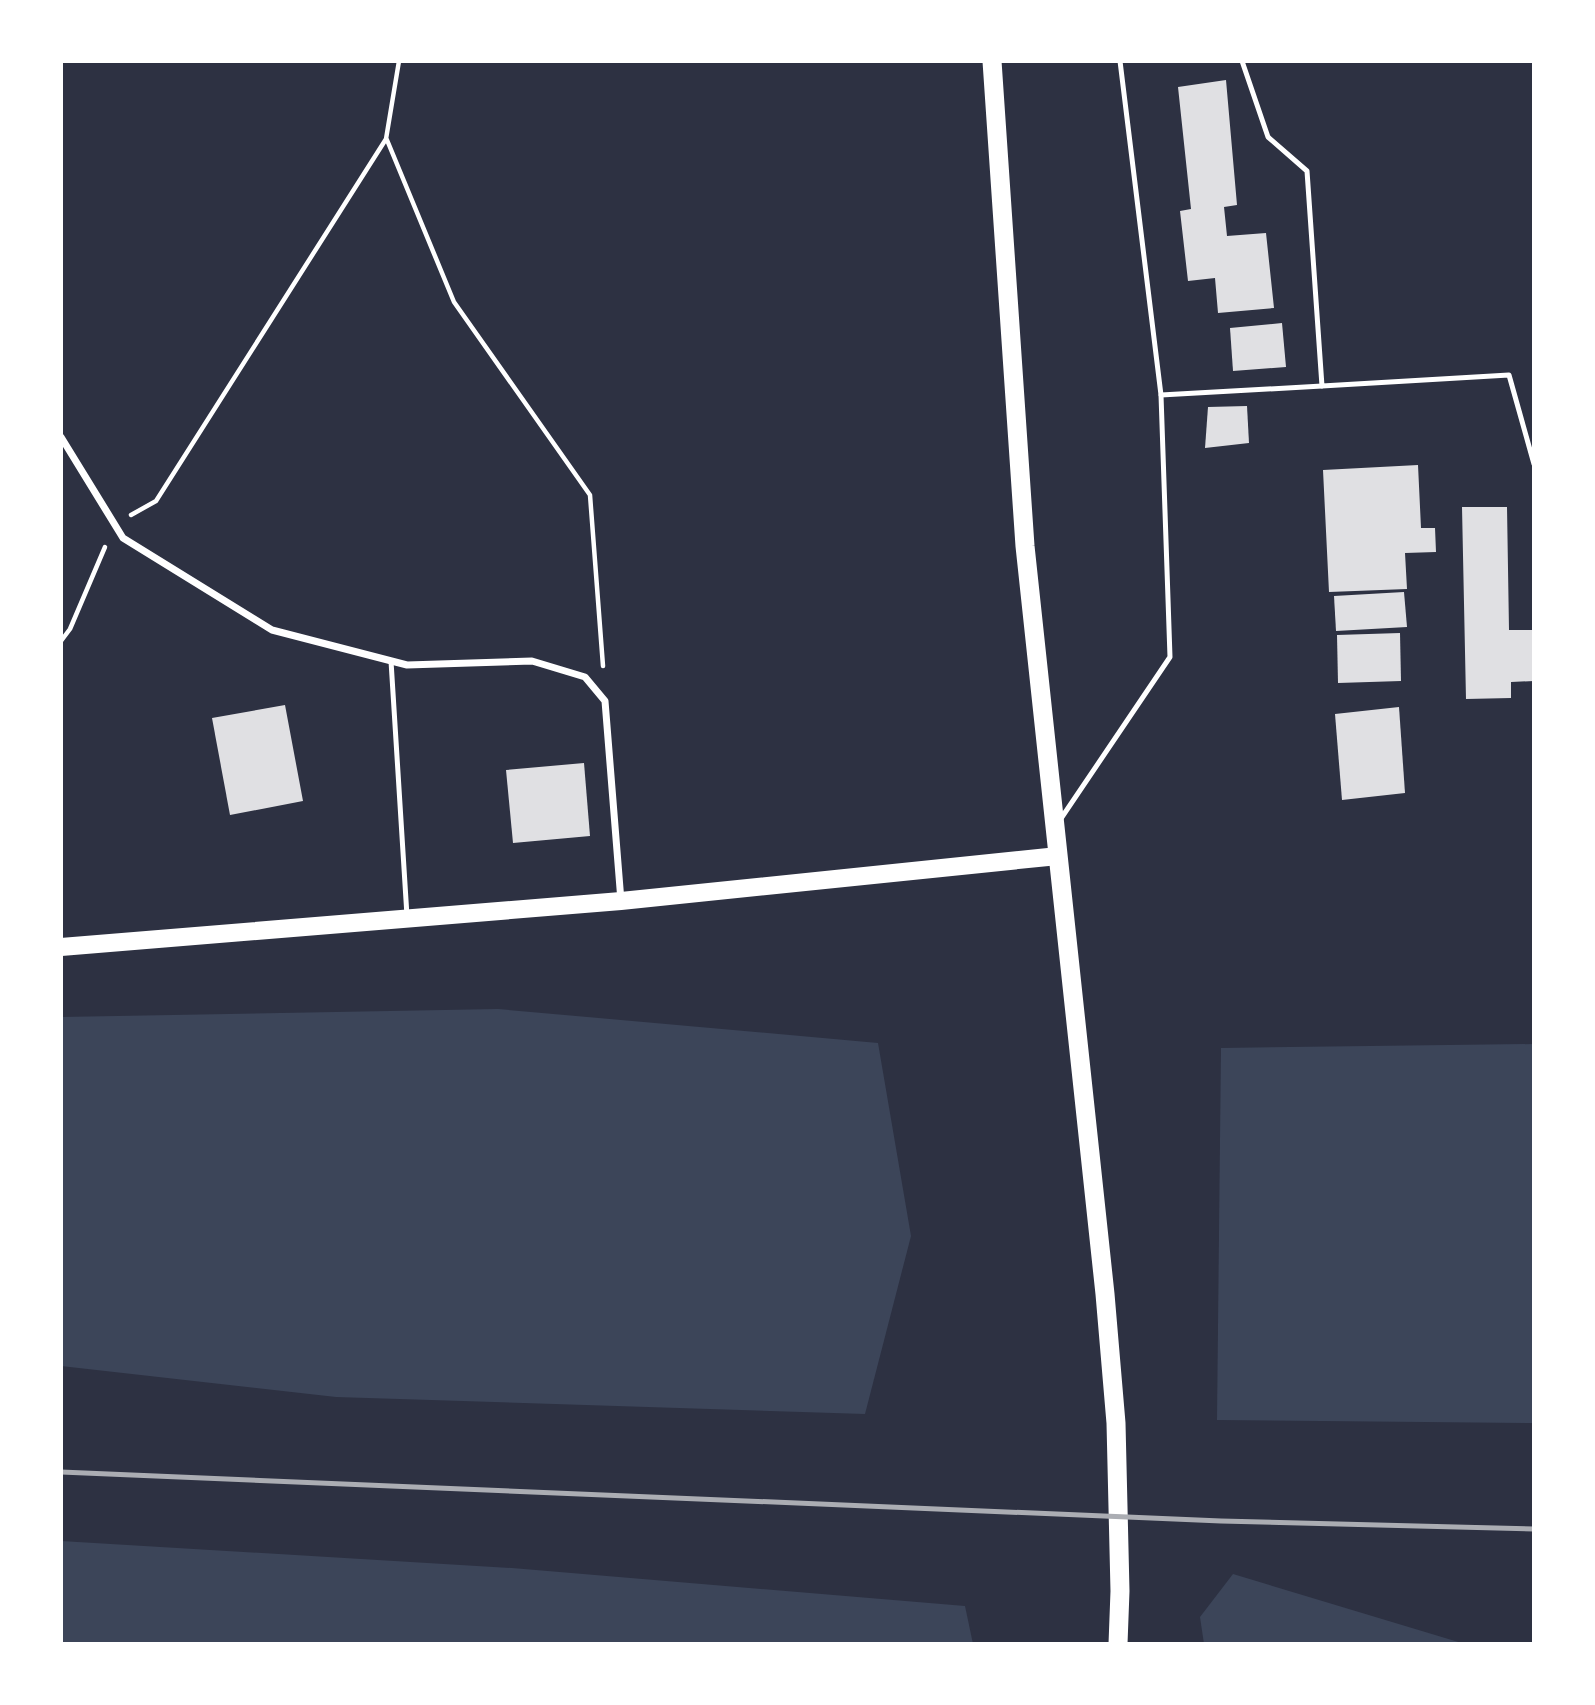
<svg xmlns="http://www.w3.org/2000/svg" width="1595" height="1705" font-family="'DM Sans',sans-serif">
	<rect width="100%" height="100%" fill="#2d3142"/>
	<g fill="#3c4559">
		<polygon points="498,1009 878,1043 911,1236 865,1414 336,1397 61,1366 61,1017"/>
		<polygon points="1534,1044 1534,1423 1217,1420 1221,1048"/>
		<polygon points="61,1541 512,1568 965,1606 973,1644 61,1644"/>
		<polygon points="1233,1574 1465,1644 1204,1644 1200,1617"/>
	</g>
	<g fill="#e0e0e3">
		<polygon points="1226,80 1237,205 1224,207 1227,236 1266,233 1274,308 1218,313 1215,278 1188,281 1180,211 1191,209 1178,87"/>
		<polygon points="1282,323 1286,367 1233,371 1230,328"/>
		<polygon points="1247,406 1249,443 1205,448 1208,407"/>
		<polygon points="1418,465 1421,528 1435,528 1436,552 1405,553 1407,589 1329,592 1323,470"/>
		<polygon points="1462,507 1507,507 1509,630 1534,630 1534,681 1511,682 1511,698 1466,699"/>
		<polygon points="1404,592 1407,627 1336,631 1334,596"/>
		<polygon points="1400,633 1401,681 1338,683 1337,635"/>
		<polygon points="285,705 303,801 230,815 212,718"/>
		<polygon points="1399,707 1405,793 1342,800 1335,714"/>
		<polygon points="584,763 590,836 513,843 506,770"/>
	</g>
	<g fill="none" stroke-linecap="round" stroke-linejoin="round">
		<g stroke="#fff" stroke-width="4.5">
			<polyline points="387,140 454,302 590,495 603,666"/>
			<polyline points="131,515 156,501 386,139 399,61"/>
			<polyline points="61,641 70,629 105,547"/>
		</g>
		<g stroke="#fff" stroke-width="5">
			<polyline points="1242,61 1268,137 1307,171 1322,386 1509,375 1534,464"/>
			<polyline points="1161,395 1322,386"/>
			<polyline points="391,661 407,916"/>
			<polyline points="1060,820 1170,657 1161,395 1120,61"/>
		</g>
		<polyline stroke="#fff" stroke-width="7" points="61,437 123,538 272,630 407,665 532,661 585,677 605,701 621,901"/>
		<polyline stroke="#fff" stroke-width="18" points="61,947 621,901 1058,856"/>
		<polyline stroke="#fff" stroke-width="19" points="992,61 1025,546 1105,1294 1116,1423 1120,1591 1118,1644"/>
		<polyline stroke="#abadb3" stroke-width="5" points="61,1472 1221,1521 1534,1529"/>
	</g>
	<rect width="1595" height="1705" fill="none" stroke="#ffffff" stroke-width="126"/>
</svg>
